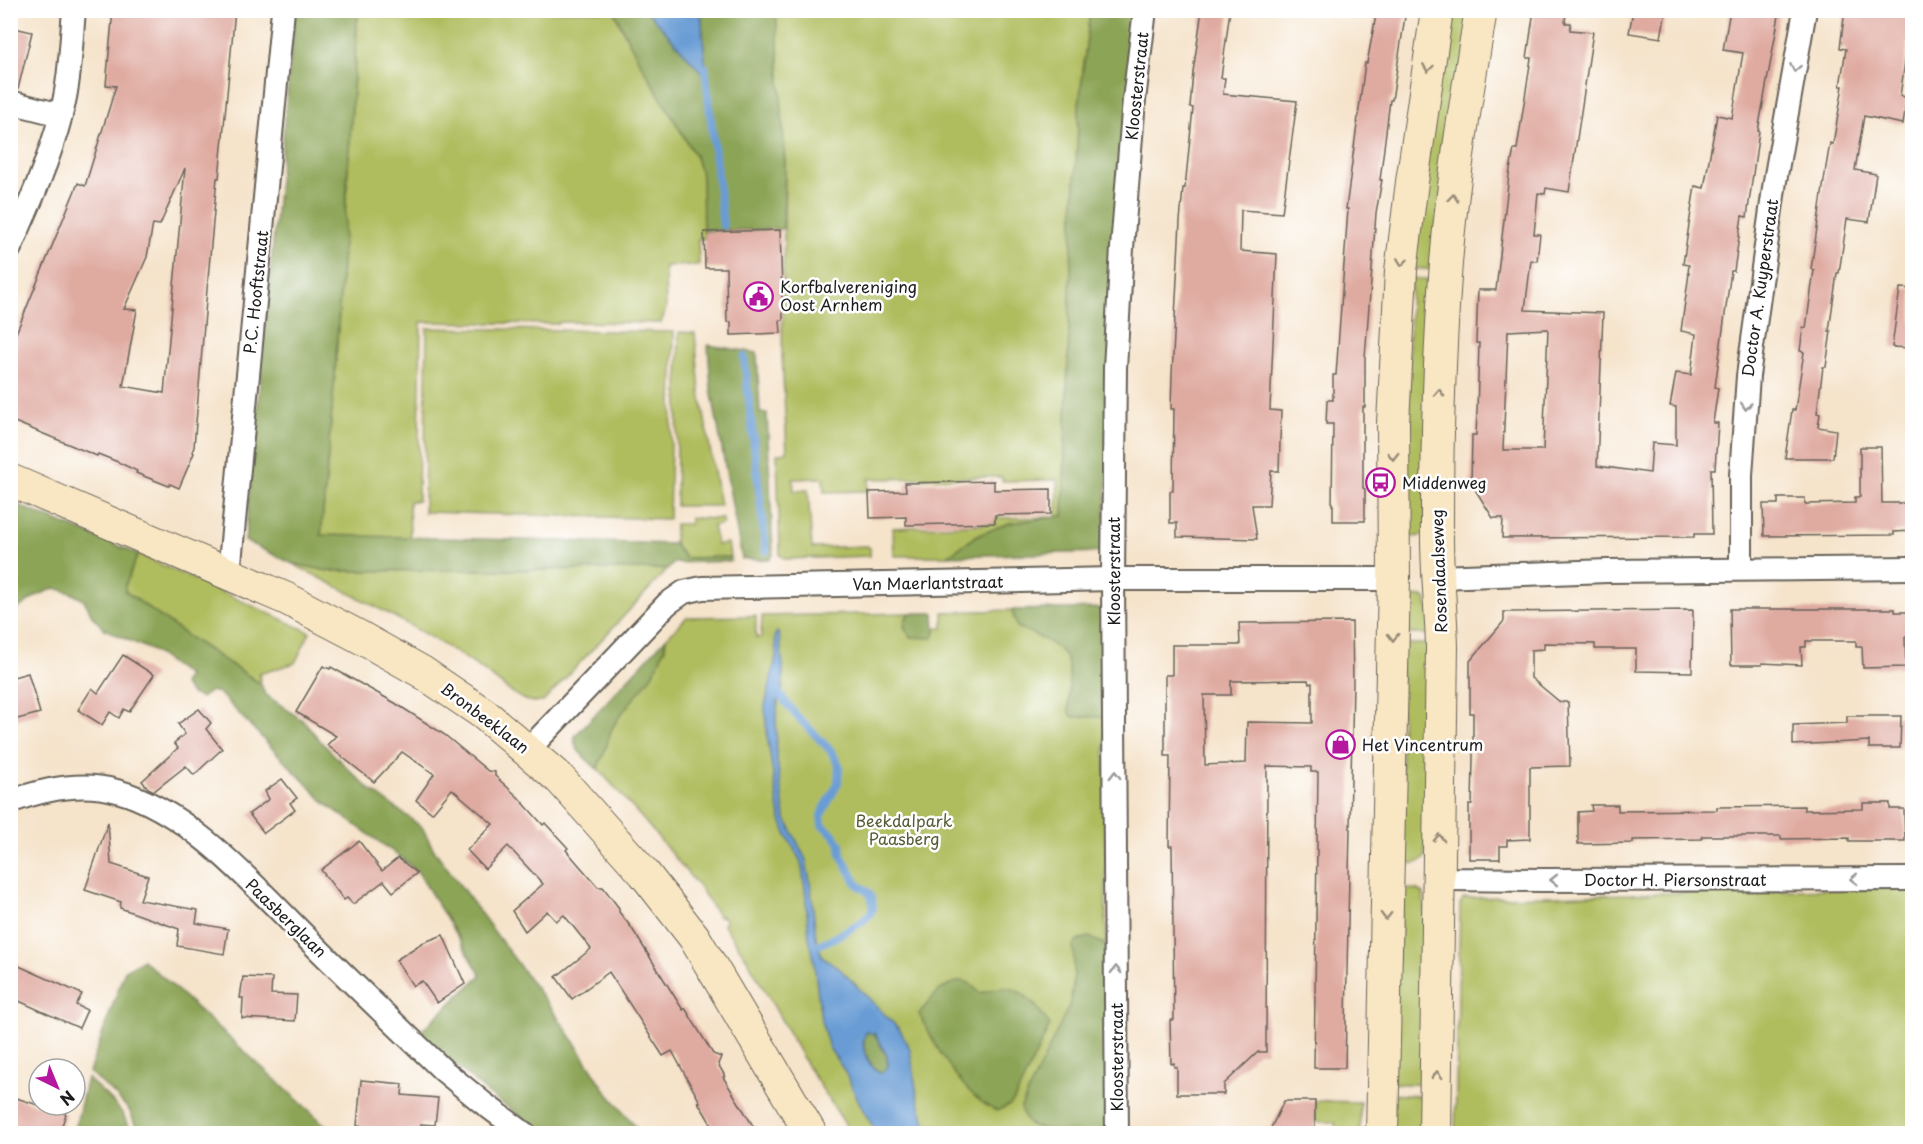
<svg xmlns="http://www.w3.org/2000/svg" width="1923" height="1144" font-family="'Playpen Sans',sans-serif">
	<rect width="100%" height="100%" fill="#fff"/>
	<filter id="ink" filterUnits="userSpaceOnUse"><feTurbulence type="fractalNoise" baseFrequency=".0167" numOctaves="2"/><feDisplacementMap in="SourceGraphic" scale="12" xChannelSelector="R" yChannelSelector="G"/><feConvolveMatrix kernelMatrix="1 2 1 2 8 2 1 2 1" color-interpolation-filters="sRGB"/></filter>
	<filter id="wash" filterUnits="userSpaceOnUse"><feTurbulence type="fractalNoise" baseFrequency=".008" numOctaves="4" result="noise"/><feDisplacementMap in="SourceGraphic" scale="24" xChannelSelector="R" yChannelSelector="G"/><feGaussianBlur stdDeviation="1.35" result="paint"/><feColorMatrix in="noise" values="0 0 0 0 0 0 0 0 0 0 0 0 0 0 0 0 0 1.4 0 .05"/><feComposite in="paint" operator="in"/></filter>
	<g filter="url(#wash)">
		<rect width="100%" height="100%" fill="#f5e3ca"/>
		<g fill="#b0bd5f" stroke="#666c3e" stroke-width="1.5">
			<polygon points="358,11 614,11 625,35 696,157 702,177 704,239 698,239 699,265 665,266 666,309 661,323 559,322 558,324 421,322 418,501 409,501 410,538 321,536 335,374"/>
			<polygon points="776,11 1090,11 1079,105 1071,265 1063,517 976,536 948,556 894,556 893,528 995,524 995,518 1057,517 1058,480 1002,481 1002,477 869,479 868,491 824,492 823,478 793,479 794,491 808,490 812,548 867,546 870,548 870,556 785,559 780,555 777,454 787,452 782,356 785,164"/>
			<polygon points="1446,11 1472,11 1435,270 1411,268"/>
			<polygon points="1411,278 1433,280 1426,536 1404,537"/>
			<polygon points="427,328 674,332 669,519 424,512"/>
			<polygon points="679,332 695,333 700,391 720,506 676,506"/>
			<polygon points="690,518 723,519 723,524 713,526 717,545 728,543 730,557 685,558 674,544 675,524 690,524"/>
			<polygon points="138,554 310,632 295,663 259,674 261,684 190,638 125,591 125,586"/>
			<path d="M291 563 328 571 668 569 543 702C518 705 500 681 480 668 420 628 355 596 291 563Z"/>
			<polygon points="1413,596 1423,597 1427,600 1432,634 1401,634 1409,598"/>
			<polygon points="1012,610 1014,619 1080,621 1105,681 1106,945 1104,1133 851,1133 808,1067 747,959 723,924 726,921 722,916 719,917 700,888 647,824 577,745 665,649 666,638 687,617 756,616 756,638 761,637 762,616 910,613 906,618 905,630 943,628 943,612"/>
			<path d="M1401 644H1432L1425 858C1417 864 1411 866 1402 859Z"/>
			<polygon points="1912,887 1912,1133 1766,1134 1752,1132 1740,1134 1455,1134 1460,904 1464,898"/>
			<polygon points="1410,889 1418,890 1424,895 1426,1085 1388,1083 1403,891"/>
			<polygon points="1388,1094 1425,1096 1425,1133 1387,1134"/>
			<polygon points="1315,1101 1360,1102 1360,1133 1336,1133 1335,1122 1315,1122"/>
		</g>
		<g fill="#8ca456" stroke="#546039" stroke-width="1.5">
			<polygon points="295,11 358,11 335,374 321,535 674,544 685,558 730,557 731,561 674,563 668,569 328,571 291,563 245,541"/>
			<polygon points="614,11 647,11 706,76 701,11 776,11 785,164 783,229 703,231 702,177 696,157 639,61"/>
			<polygon points="1090,11 1134,11 1103,552 948,556 976,536 1009,523 1063,516 1071,265 1079,105"/>
			<polygon points="708,345 757,353 760,413 767,413 773,555 769,560 742,559 711,389"/>
			<polygon points="10,502 138,554 125,586 125,591 190,638 261,684 265,694 305,722 322,743 368,788 422,827 434,850 564,1026 606,1091 641,1133 545,1133 490,1095 452,1062 420,1032 481,975 418,872 399,856 326,804 219,693 211,691 201,698 191,694 183,684 188,676 153,651 104,629 93,617 84,600 71,593 55,588 36,596 16,610 11,611"/>
			<path d="M1104 608 1105 717H1073L1069 712C1068 697 1072 668 1065 656 1058 644 1030 633 1017 627L1012 610Z"/>
			<polygon points="910,613 934,613 935,632 933,638 910,637 904,626 906,618"/>
			<path d="M666 638C660 679 633 693 614 725 609 732 609 740 606 747 604 755 600 762 597 769 588 760 571 749 575 736Z"/>
			<path d="M1089 937 1106 945 1108 1133 1106 1134C1087 1133 1045 1134 1029 1124 1024 1120 1022 1113 1021 1107L1069 1006C1075 985 1075 967 1073 946L1079 940Z"/>
			<polygon points="143,960 166,980 334,1133 139,1133 129,1110 114,1094 89,1072 125,970"/>
			<path d="M962 981 969 983 980 993C986 992 992 989 998 988 1022 984 1038 1008 1050 1025L1014 1100 1010 1105 997 1111C964 1098 935 1046 919 1014 933 997 939 985 962 981Z"/>
			<path d="M866 1031 874 1034 887 1056 888 1067 881 1073C868 1065 859 1046 866 1031Z"/>
			<polygon points="87,1078 109,1098 123,1114 131,1133 74,1133"/>
		</g>
		<g fill="#699cd4" stroke="#425c78" stroke-width="1.5" fill-rule="evenodd">
			<polygon points="647,11 701,11 706,77"/>
			<path d="M777 632 779 634 783 666V687L778 701 776 719 777 760 785 817 806 860 811 888 816 938 822 956 840 969 900 1030 910 1049 917 1095 928 1133H877L863 1110 844 1070 829 1048 821 1020 813 954 809 938 805 888 801 862 786 834 780 817 767 736 765 706 776 657 775 635ZM866 1032 875 1034 887 1056 888 1067 881 1073C867 1066 859 1047 866 1032Z"/>
		</g>
		<g fill="none" stroke-linecap="round" stroke-linejoin="round">
			<g stroke="#699cd4" stroke-width="8">
				<polyline points="705,67 723,226"/>
				<polyline points="744,357 766,551"/>
				<polyline points="777,691 795,714 830,750 839,765 838,783 821,815 822,825 833,834 840,844 841,855 857,884 868,892 872,899 873,908 870,914 862,922 832,939 815,946"/>
			</g>
		</g>
		<g id="blocks">
			<g fill="#dfaaa0" fill-rule="evenodd">
				<path d="M113 10H146L201 17 202 10H235L219 178H217L206 301 194 447 192 452 194 453 179 488 170 484 169 486 136 473 137 471 118 462 98 454 97 456 10 420V348L78 183 85 186 116 86 106 85ZM185 168 164 393 123 386 137 310 124 309 147 257 153 224 160 225Z"/>
				<polygon points="1202,10 1230,10 1221,78 1225,78 1223,94 1297,101 1282,213 1241,210 1240,251 1277,254 1270,410 1281,411 1279,471 1271,471 1269,505 1252,505 1257,539 1177,537 1177,523 1170,523 1170,491 1173,491 1174,409 1171,409 1172,375 1180,221 1183,188 1185,188 1193,108 1190,107 1193,72"/>
				<polygon points="1377,10 1406,10 1392,100 1390,100 1380,180 1382,180 1376,213 1372,269 1365,357 1365,407 1363,407 1363,488 1365,489 1365,521 1333,521 1333,505 1332,505 1333,424 1326,424 1327,400 1333,400 1333,375 1336,375 1348,209 1346,209 1365,63 1367,63"/>
				<path d="M1534 10H1566L1565 23H1571L1570 30 1593 32 1569 192 1546 188 1545 194 1538 193 1534 234H1540L1537 261 1531 260 1525 310 1603 313 1597 466 1650 473 1652 443 1676 445V407L1670 406 1676 373 1691 375 1696 334 1681 331 1689 273H1688L1689 265 1683 264 1695 186 1704 188 1717 115 1732 118 1743 53 1723 50 1730 10H1780L1758 131H1759L1747 217 1742 216 1734 271H1731L1715 387 1718 388 1713 423H1718L1715 469H1711L1712 534H1694V537L1502 538 1503 518H1493L1471 483 1472 435H1476L1477 412 1479 343H1476L1478 290H1496L1509 175 1514 149H1517L1531 58H1527ZM1548 329 1543 450H1503L1508 331Z"/>
				<polygon points="1633,10 1666,10 1661,38 1629,33"/>
				<polygon points="1845,10 1912,10 1912,43 1908,42 1900,96 1907,97 1903,124 1864,116 1855,170 1876,174 1869,222 1847,219 1839,273 1837,273 1829,331 1831,331 1826,367 1823,367 1817,413 1820,414 1818,427 1836,430 1833,458 1785,458 1792,410 1795,410 1804,352 1800,351 1803,327 1806,328 1814,270 1811,269 1826,167 1830,143 1833,144 1843,86 1840,86 1846,49 1840,48"/>
				<polygon points="10,27 32,32 18,89 10,88"/>
				<polygon points="780,230 783,320 780,320 781,333 731,335 731,322 727,322 726,268 705,268 704,232"/>
				<polygon points="1900,288 1912,289 1912,348 1892,347"/>
				<polygon points="1860,447 1881,447 1882,503 1912,503 1912,531 1894,532 1894,535 1764,536 1763,504 1778,504 1778,498 1805,498 1805,504 1855,503 1855,497 1860,497"/>
				<polygon points="994,481 994,490 1051,489 1051,514 995,515 995,523 906,525 906,517 870,518 869,492 906,491 905,483"/>
				<polygon points="1730,609 1895,609 1895,612 1912,612 1912,637 1905,637 1906,667 1863,668 1862,647 1856,647 1856,641 1806,641 1806,647 1801,647 1802,665 1762,663 1762,665 1731,665"/>
				<polygon points="1693,610 1692,672 1636,671 1636,649 1595,649 1595,644 1544,643 1544,649 1531,650 1531,678 1560,702 1568,702 1570,766 1530,767 1530,839 1507,840 1507,846 1500,846 1500,859 1469,859 1469,805 1472,805 1473,759 1473,713 1470,713 1470,661 1504,621 1504,612"/>
				<path d="M1352 622 1353 683 1345 1068H1314L1318 772H1311V767L1267 766 1266 1052H1258L1224 1084V1094H1177V1067H1174V1063L1171 1064 1170 1020H1174L1172 846H1169L1170 756H1165V675H1172V645H1240L1239 623ZM1308 680 1309 684 1312 683V723L1247 722 1246 763 1205 765 1204 695H1231V681Z"/>
				<polygon points="123,655 154,675 129,712 124,709 119,718 110,712 102,725 78,710 92,688 98,693"/>
				<polygon points="323,666 330,669 331,667 395,703 445,735 488,771 495,772 495,776 518,797 543,825 545,823 568,848 566,850 598,887 603,887 619,908 619,912 631,927 683,1010 685,1008 713,1054 721,1057 718,1064 725,1076 723,1077 758,1134 717,1134 698,1102 700,1102 672,1051 663,1056 609,972 572,999 556,977 591,949 564,915 556,921 547,911 525,931 512,911 543,884 508,846 485,869 467,850 493,824 452,789 432,813 416,800 434,774 402,752 374,782 327,745 336,736 296,712"/>
				<polygon points="28,673 40,713 10,721 10,678"/>
				<polygon points="199,709 211,723 206,729 222,749 194,775 186,766 154,791 148,788 142,781 178,748 174,743 185,734 178,724"/>
				<polygon points="1847,716 1901,716 1900,748 1869,748 1869,741 1793,745 1793,725 1847,723"/>
				<polygon points="282,779 297,798 290,803 295,810 264,833 249,814 269,799 265,791"/>
				<polygon points="1863,803 1890,803 1890,809 1904,809 1905,841 1849,841 1849,838 1781,839 1781,836 1702,836 1702,839 1633,840 1633,843 1578,844 1578,812 1592,811 1591,805 1618,805 1618,811 1717,810 1717,807 1804,806 1804,810 1863,809"/>
				<polygon points="108,822 111,864 148,876 140,900 198,910 196,923 228,929 224,954 177,946 179,929 120,908 121,902 85,890"/>
				<polygon points="359,841 382,871 398,858 417,873 393,892 384,881 353,904 347,898 344,900 321,870"/>
				<polygon points="443,935 465,984 437,1003 422,981 413,986 396,960 422,943"/>
				<polygon points="10,962 82,994 76,1005 87,1010 79,1028 10,997"/>
				<polygon points="243,977 272,978 271,994 297,995 295,1021 242,1018 243,998 240,998"/>
				<polygon points="361,1080 403,1084 402,1095 438,1098 435,1125 421,1124 420,1134 385,1134 385,1129 357,1126"/>
				<polygon points="10,1096 66,1114 59,1134 25,1134 10,1129"/>
				<polygon points="1284,1101 1315,1101 1315,1134 1268,1134"/>
			</g>
		</g>
	</g>
	<g filter="url(#ink)">
		<use href="#blocks" fill-opacity="0" stroke="#686259" stroke-width="1.5"/>
		<g fill="none" stroke-linecap="round" stroke-linejoin="round">
			<defs>
				<g id="street">
					<polyline points="10,102 61,115"/>
					<path d="M10 248C29 205 49 161 61 115 70 81 71 45 74 10"/>
					<polyline points="1741,569 1741,475 1748,376 1775,181 1805,10"/>
					<polyline points="229,573 283,10"/>
					<polyline points="1437,577 1608,571 1912,568"/>
					<polyline points="528,750 667,604 684,592 702,588 1113,579 1394,579"/>
					<path d="M10 802C44 789 81 781 117 791 191 811 257 889 310 941 354 985 399 1028 444 1071L483 1103 525 1134"/>
					<polyline points="1439,877 1449,879 1543,880 1912,879"/>
					<polyline points="1117,1134 1113,579 1115,368 1122,248 1134,100 1145,10"/>
				</g>
				<g id="secondary">
					<polyline points="10,480 287,599 358,636 422,672 484,714 560,779 644,873 694,937 811,1134"/>
					<polyline points="1382,1134 1394,579 1393,423 1401,271 1412,182 1437,10"/>
					<path d="M1435 1134 1442 647C1441 605 1436 565 1437 524 1437 441 1439 359 1445 277 1451 188 1466 99 1481 10"/>
				</g>
			</defs>
			<use href="#street" stroke="#686259" stroke-width="26"/>
			<use href="#secondary" stroke="#686259" stroke-width="34"/>
			<use href="#street" stroke="#fff" stroke-width="22"/>
			<use href="#secondary" stroke="#f9e7c3" stroke-width="32"/>
		</g>
		<defs><path id="oneway-chevron" d="M-2-3.5L2.5 0L-2 3.5" fill="none" stroke-width="1.6" stroke-linecap="round" stroke-linejoin="round" transform="scale(1.5)"/></defs>
		<g stroke="#968c78">
			<use href="#oneway-chevron" transform="translate(1428 68) rotate(98)"/>
			<use href="#oneway-chevron" transform="translate(1453 198) rotate(-84)"/>
			<use href="#oneway-chevron" transform="translate(1402 262) rotate(97)"/>
			<use href="#oneway-chevron" transform="translate(1439 393) rotate(-88)"/>
			<use href="#oneway-chevron" transform="translate(1393 456) rotate(90)"/>
			<use href="#oneway-chevron" transform="translate(1393 637) rotate(91)"/>
			<use href="#oneway-chevron" transform="translate(1439 838) rotate(-89)"/>
			<use href="#oneway-chevron" transform="translate(1386 916) rotate(91)"/>
			<use href="#oneway-chevron" transform="translate(1437 1075) rotate(-90)"/>
		</g>
		<g stroke="#999">
			<use href="#oneway-chevron" transform="translate(1795 68) rotate(100)"/>
			<use href="#oneway-chevron" transform="translate(1746 406) rotate(94)"/>
			<use href="#oneway-chevron" transform="translate(1115 775) rotate(-90)"/>
			<use href="#oneway-chevron" transform="translate(1854 879) rotate(179)"/>
			<use href="#oneway-chevron" transform="translate(1554 880) rotate(180)"/>
			<use href="#oneway-chevron" transform="translate(1116 970) rotate(-90)"/>
		</g>
	</g>
	<defs>
		<symbol id="civic-ring" viewBox="-11 -11 22 22"><circle r="9.5" fill="#fff" stroke="#b5179e" stroke-width="1.5"/><path d="M-.6-6.5H3V-4.5H.6V-3L4-1V1h2V6H-6V1h2V-1L-.6-3ZM-1.2 2.5V6h2.4V2.5Z" fill="#b5179e"/></symbol>
		<symbol id="bus-ring" viewBox="-11 -11 22 22"><circle r="9.5" fill="#fff" stroke="#b5179e" stroke-width="1.5"/><path d="M-5-6H5V4H4V6H2V4H-2V6H-4V4H-5ZM-3.5-4V0h7V-4ZM-3.5 1.2v1.5H-2V1.2ZM2 1.2v1.5H3.5V1.2Z" fill="#b5179e"/></symbol>
		<symbol id="shop-ring" viewBox="-11 -11 22 22"><circle r="9.5" fill="#fff" stroke="#b5179e" stroke-width="1.5"/><path d="M-5-2.5h2.3a2.7 3.5 0 0 1 5.4 0H5L5.5 6h-11ZM-1.5-2.5h3a1.5 2.3 0 0 0-3 0Z" fill="#b5179e"/></symbol>
	</defs>
	<g fill-rule="evenodd">
		<use href="#civic-ring" x="742" y="280" width="33" height="33"/>
		<use href="#bus-ring" x="1364" y="466" width="33" height="33"/>
		<use href="#shop-ring" x="1324" y="728" width="33" height="33"/>
	</g>
	<g text-anchor="middle" stroke-width="5" stroke-linejoin="round" paint-order="stroke">
		<g font-size="16" fill="#1c1c1c" stroke="#fff">
			<text transform="translate(1137 86) rotate(-84)" y="6">Kloosterstraat</text>
			<text transform="translate(1760 288) rotate(-82)" y="6">Doctor A. Kuyperstraat</text>
			<text transform="translate(256 292) rotate(-84)" y="6">P.C. Hooftstraat</text>
			<text transform="translate(1114 571) rotate(-90)" y="6">Kloosterstraat</text>
			<text transform="translate(1439 571) rotate(-92)" y="6">Rosendaalseweg</text>
			<text transform="translate(928 583) rotate(-1)" y="6">Van Maerlantstraat</text>
			<text transform="translate(485 718) rotate(37)" y="6">Bronbeeklaan</text>
			<text x="1675" y="886">Doctor H. Piersonstraat</text>
			<text transform="translate(286 918) rotate(44)" y="6">Paasberglaan</text>
			<text transform="translate(1117 1057) rotate(-90)" y="6">Kloosterstraat</text>
		</g>
		<g font-size="16" fill="#1c1c1c" stroke="#fff" text-anchor="start">
			<text x="780" y="293">Korfbalvereniging<tspan x="780" dy="18">Oost Arnhem</tspan></text>
			<text x="1402" y="489">Middenweg</text>
			<text x="1362" y="751">Het Vincentrum</text>
		</g>
		<g font-size="16" fill="#575c37" stroke="#fff">
			<text x="904" y="827">Beekdalpark<tspan x="904" dy="18">Paasberg</tspan></text>
		</g>
	</g>
	<rect width="1923" height="1144" fill="none" stroke="#fff" stroke-width="36"/>
	<g transform="translate(57 1087) rotate(137)"><circle r="28" fill="#ffffff" stroke="#a4a4a4" stroke-width="1.5"/>
	<path d="M0-4.5L10 22L0 15L-10 22Z" fill="#b5179e"/>
	<text y="-9" font-size="16" font-weight="bold" text-anchor="middle" fill="#1c1c1c">N</text>
	</g>
</svg>
